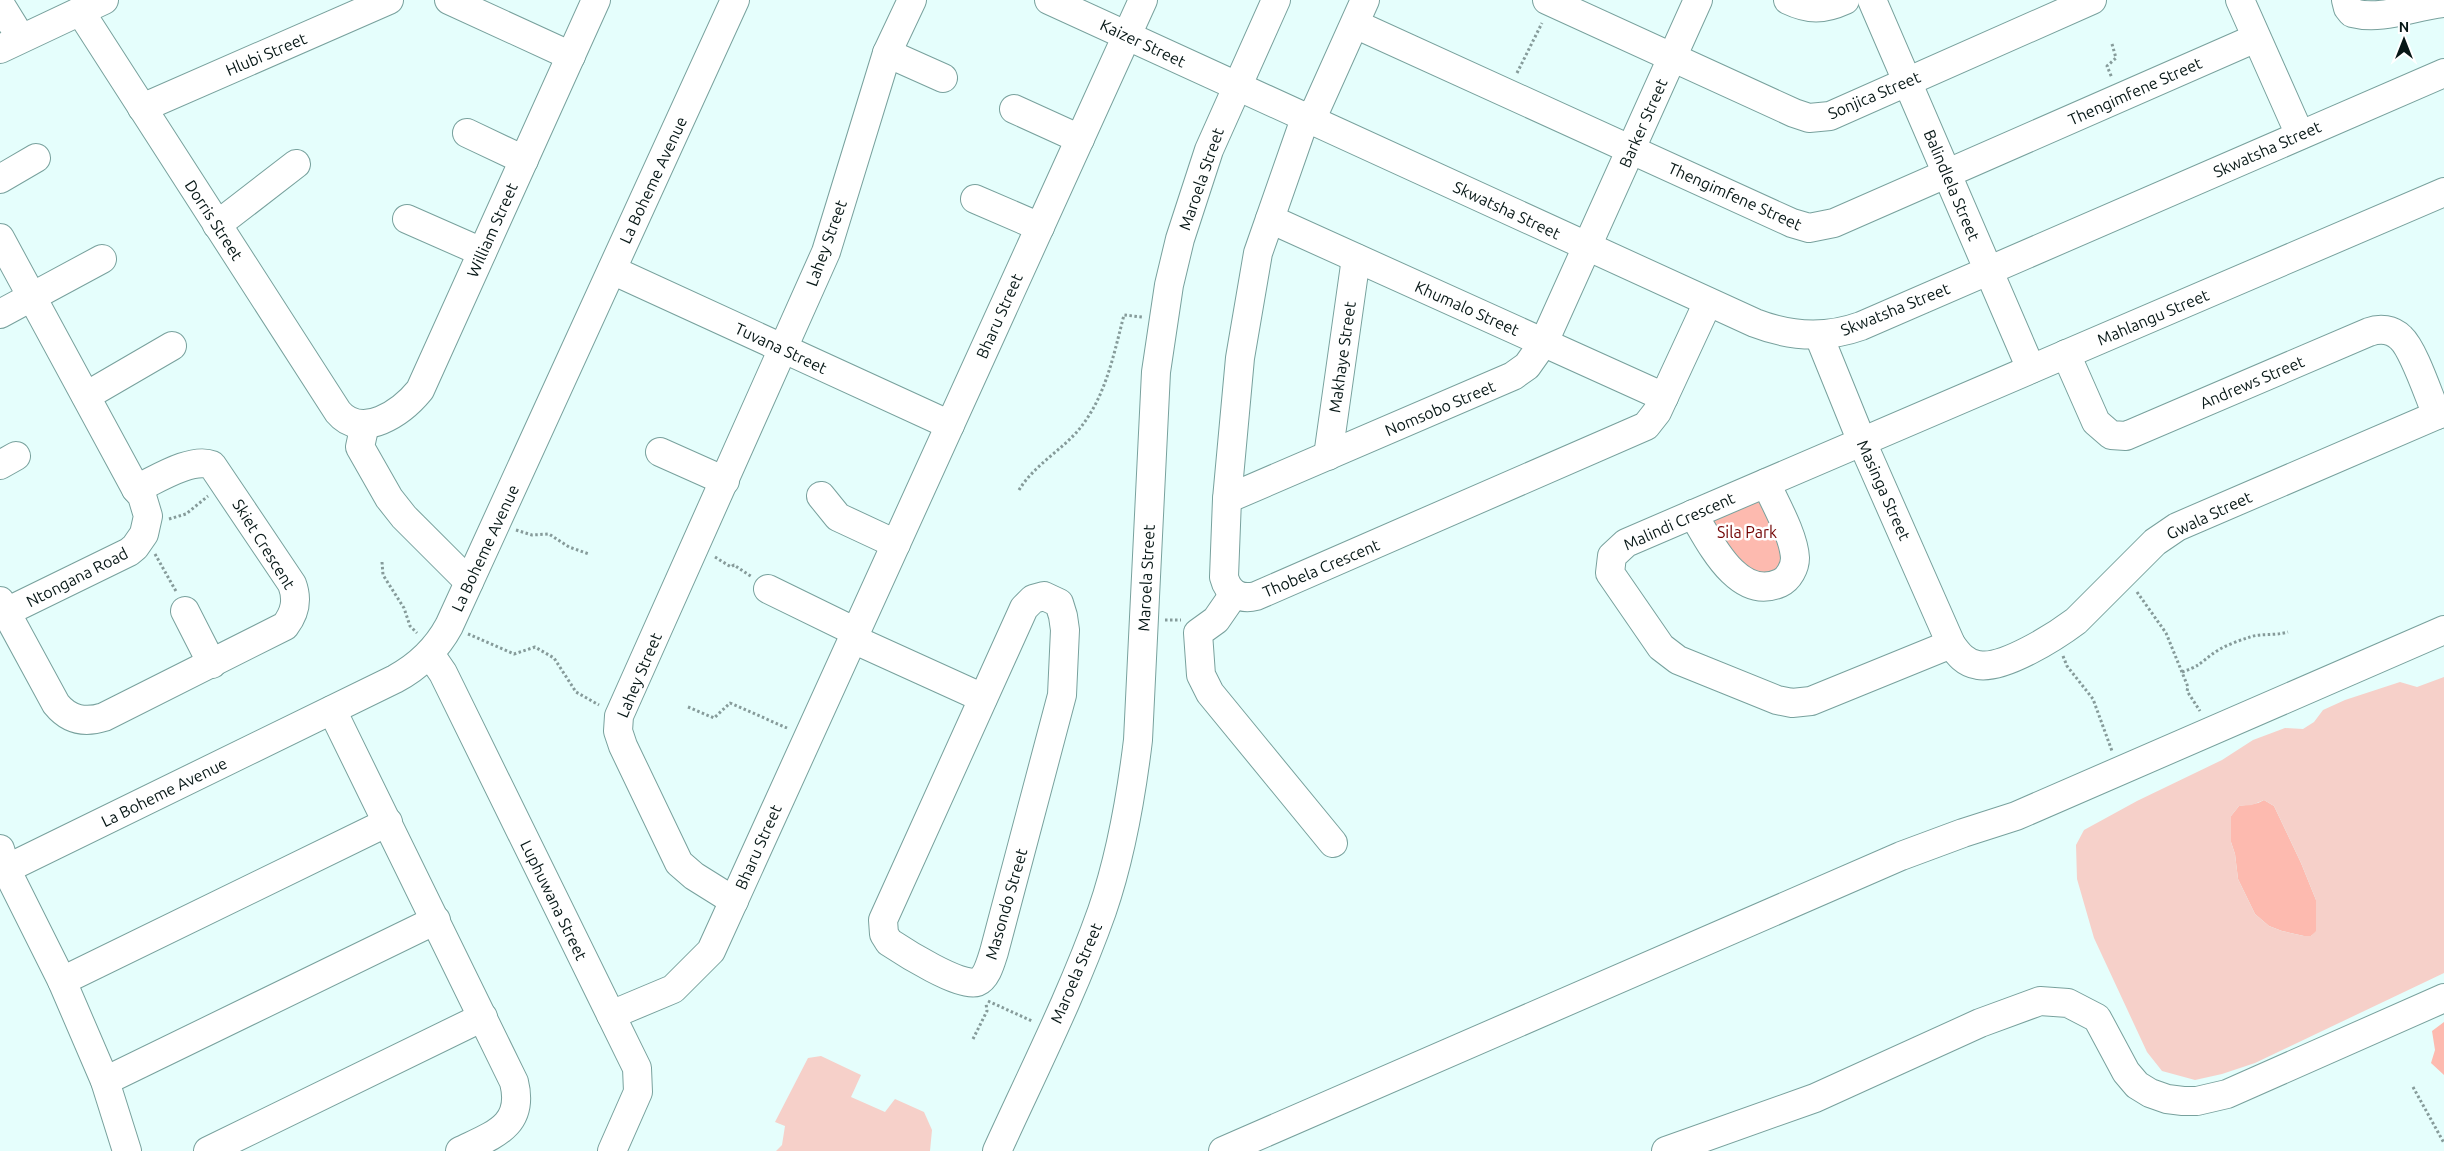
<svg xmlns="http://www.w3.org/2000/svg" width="2444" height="1151" font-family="Ubuntu,sans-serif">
	<rect width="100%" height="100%" fill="#e5fefc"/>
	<g fill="#fdbaaf">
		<polygon points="1762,498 1787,554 1781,574 1745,572 1710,519"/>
		<polygon points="2264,800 2274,806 2301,863 2316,900 2316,932 2311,936 2304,936 2282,931 2269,926 2255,914 2238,879 2235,854 2231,842 2231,816 2239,806 2258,803"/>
		<polygon points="2444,1022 2444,1075 2431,1063 2435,1050 2432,1031"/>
	</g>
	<g fill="#f6d0c9" fill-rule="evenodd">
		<path d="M2444 677V973L2255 1063 2222 1074 2195 1080 2162 1071 2147 1052 2094 938 2077 879 2076 845 2084 830 2137 801 2222 760 2253 740 2285 728 2303 729 2314 722 2323 710 2345 700 2400 682 2417 687ZM2264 800 2274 806 2301 863 2316 900V931L2311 936H2304L2282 931 2269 926 2255 914 2238 879 2235 854 2231 842V816L2239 806 2252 805Z"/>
		<polygon points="821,1056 861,1075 851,1097 885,1112 895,1099 924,1112 932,1130 930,1151 776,1151 782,1145 785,1126 775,1122 808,1058"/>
	</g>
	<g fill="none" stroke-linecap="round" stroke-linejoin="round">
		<defs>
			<g id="minor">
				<polyline points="449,0 571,56"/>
				<path d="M1049 0 1755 323C1791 337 1825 339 1861 326L2444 73"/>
				<path d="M1365 0 1317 107 1301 130 1258 253 1240 358 1227 499 1224 577C1228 593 1240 600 1256 596L1646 426 1657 412 1708 302"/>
				<polyline points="1547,0 1794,113 1809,118 1830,116 2092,0"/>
				<path d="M1788 0C1809 10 1823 10 1845 0"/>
				<polyline points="1872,0 2031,369"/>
				<polyline points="2240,0 2300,135"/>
				<path d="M2346 0 2348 8 2352 13C2383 21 2413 6 2444 3"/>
				<polyline points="0,4 21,38"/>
				<path d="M80 11 338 412C362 441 402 412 420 390L596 0"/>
				<polyline points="1355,24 1792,223 1809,228 1834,223 2256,38"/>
				<polyline points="0,49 104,0"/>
				<polyline points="887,53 943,78"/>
				<polyline points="142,108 389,0"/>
				<polyline points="1014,109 1080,139"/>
				<polyline points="467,133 524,160"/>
				<polyline points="0,179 36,158"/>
				<polyline points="975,199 1040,227"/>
				<polyline points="407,219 482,252"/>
				<polyline points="1270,219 1664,397"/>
				<polyline points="217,225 296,164"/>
				<polyline points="0,238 136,489 142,496 148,516 144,534 135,547 129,552 0,615"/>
				<polyline points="612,270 950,425"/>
				<polyline points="0,314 102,259"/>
				<path d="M1819 336 1862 442 1951 644C1958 654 1965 663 1978 665 2003 670 2056 636 2076 621L2155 542 2177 527 2444 412"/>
				<path d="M2066 354 2096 422 2111 435 2126 436 2369 332C2380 328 2392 329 2401 338 2414 350 2429 397 2437 415"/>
				<polyline points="86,396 172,346"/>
				<polyline points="365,424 360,447 389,498 404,517 469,582"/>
				<polyline points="660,452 725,481"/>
				<polyline points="1328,456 1356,258"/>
				<polyline points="0,465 16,456"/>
				<polyline points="821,496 838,517 896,544"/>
				<polyline points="1227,499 1513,376 1527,366 1544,342 1698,0"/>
				<path d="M1693 514C1710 542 1738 602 1780 583 1789 579 1795 567 1795 558 1794 536 1775 503 1766 483"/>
				<polyline points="768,589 856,632"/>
				<polyline points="1234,594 1216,620 1198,633 1201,675 1210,693 1333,843"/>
				<path d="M1044 596 1059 603 1063 616 1065 630 1062 695 994 952C991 961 987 978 977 982 961 988 904 952 889 942L884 934 883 920 1024 608 1033 599Z"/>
				<path d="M0 601 56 704C69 720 85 723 104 717L285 626C295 613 298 600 292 584L212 465C191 457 156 480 136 489"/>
				<polyline points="185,611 212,664"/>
				<polyline points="853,639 983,698"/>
				<polyline points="1951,644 1811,701 1792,703 1777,700 1678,660 1661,647 1610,573 1612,556 1626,543 2444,192"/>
				<polyline points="430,654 443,673 637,1068 638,1092 612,1151"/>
				<path d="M332 710 514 1082C525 1126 493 1135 460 1151"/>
				<polyline points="0,849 6,869 62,981 105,1081 127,1151"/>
				<path d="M0 872 395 679C419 666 436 650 449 626L735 0"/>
				<polyline points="734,901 694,876 679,863 623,746 618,731 619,716 826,252 887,53 912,0"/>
				<polyline points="62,981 388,822"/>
				<polyline points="611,1015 673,989 711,951 1143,0"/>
				<polyline points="105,1081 436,920"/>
				<polyline points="208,1151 483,1017"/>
				<path d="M997 1151C1033 1072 1073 993 1102 911 1121 856 1131 798 1138 740L1156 372 1169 285 1180 239 1209 150 1276 0"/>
				<polyline points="1223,1151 1901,856 1963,833 2016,816 2444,630"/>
				<polyline points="1666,1151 1815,1098 1980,1023 2040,1001 2068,1003 2097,1018 2126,1072 2137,1085 2150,1093 2167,1099 2183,1101 2197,1101 2227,1094 2444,998"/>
			</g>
		</defs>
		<use href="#minor" stroke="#78a19d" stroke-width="30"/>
		<g stroke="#869b9a" stroke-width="3" stroke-dasharray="2.5 2.5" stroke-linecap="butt">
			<polyline points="2112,44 2116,58 2107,66 2112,78"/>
			<polyline points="1517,73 1542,23"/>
			<path d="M1019 490C1033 467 1057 453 1075 434 1105 401 1113 357 1124 315L1142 317"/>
			<polyline points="169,519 186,514 208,496"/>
			<polyline points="516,530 532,535 549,534 569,547 589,554"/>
			<polyline points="155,554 177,593"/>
			<polyline points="715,557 731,567 734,565 752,577"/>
			<polyline points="382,562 383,575 404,608 410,626 417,633"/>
			<polyline points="2137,592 2166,633 2188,687 2187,691 2200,711"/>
			<polyline points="1165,620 1181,620"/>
			<polyline points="468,634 514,654 535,647 554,658 576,692 599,705"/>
			<polyline points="2063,656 2067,666 2093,699 2112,751"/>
			<path d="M2182 672C2199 666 2198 665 2211 655 2221 647 2237 641 2250 637 2262 633 2274 636 2288 632"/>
			<polyline points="688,707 714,718 730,703 787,728"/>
			<polyline points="988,1001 1032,1021"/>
			<polyline points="973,1039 987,1011 986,1003"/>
			<polyline points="2413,1087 2444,1143"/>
		</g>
		<use href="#minor" stroke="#fff" stroke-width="28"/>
	</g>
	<g text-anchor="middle" stroke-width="5" stroke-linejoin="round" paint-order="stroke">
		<g font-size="16" fill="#071716" stroke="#fff">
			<text transform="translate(1143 43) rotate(25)" y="6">Kaizer Street</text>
			<text transform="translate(266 54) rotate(-23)" y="6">Hlubi Street</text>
			<text transform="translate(2135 91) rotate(-24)" y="6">Thengimfene Street</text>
			<text transform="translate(1874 95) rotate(-23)" y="6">Sonjica Street</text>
			<text transform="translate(1643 123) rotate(-66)" y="6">Barker Street</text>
			<text transform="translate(2267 149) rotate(-24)" y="6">Skwatsha Street</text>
			<text transform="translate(1201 179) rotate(-71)" y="6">Maroela Street</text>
			<text transform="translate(653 180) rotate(-65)" y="6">La Boheme Avenue</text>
			<text transform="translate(1952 185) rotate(67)" y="6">Balindlela Street</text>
			<text transform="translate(1735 196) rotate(24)" y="6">Thengimfene Street</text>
			<text transform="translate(1507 210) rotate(25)" y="6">Skwatsha Street</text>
			<text transform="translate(214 220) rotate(57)" y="6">Dorris Street</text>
			<text transform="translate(492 230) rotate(-66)" y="6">William Street</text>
			<text transform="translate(826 243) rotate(-70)" y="6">Lahey Street</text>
			<text transform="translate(1467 308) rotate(24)" y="6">Khumalo Street</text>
			<text transform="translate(1895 309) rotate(-22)" y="6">Skwatsha Street</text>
			<text transform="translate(999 316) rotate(-66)" y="6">Bharu Street</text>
			<text transform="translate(2153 317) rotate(-23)" y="6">Mahlangu Street</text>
			<text transform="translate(781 348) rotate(25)" y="6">Tuvana Street</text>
			<text transform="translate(1342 357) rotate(-82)" y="6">Makhaye Street</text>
			<text transform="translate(2252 382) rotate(-23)" y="6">Andrews Street</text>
			<text transform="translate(1440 408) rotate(-23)" y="6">Nomsobo Street</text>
			<text transform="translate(1884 490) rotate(66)" y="6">Masinga Street</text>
			<text transform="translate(2209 515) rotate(-25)" y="6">Gwala Street</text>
			<text transform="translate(1679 521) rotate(-24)" y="6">Malindi Crescent</text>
			<text transform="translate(264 544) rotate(58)" y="6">Skiet Crescent</text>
			<text transform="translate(485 548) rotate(-65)" y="6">La Boheme Avenue</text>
			<text transform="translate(1321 568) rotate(-23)" y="6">Thobela Crescent</text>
			<text transform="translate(77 577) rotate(-27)" y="6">Ntongana Road</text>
			<text transform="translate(1146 578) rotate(-87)" y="6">Maroela Street</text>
			<text transform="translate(639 675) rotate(-67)" y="6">Lahey Street</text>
			<text transform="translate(164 792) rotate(-26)" y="6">La Boheme Avenue</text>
			<text transform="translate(758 847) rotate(-66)" y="6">Bharu Street</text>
			<text transform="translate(554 900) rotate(64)" y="6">Luphuwana Street</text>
			<text transform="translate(1006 904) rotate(-74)" y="6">Masondo Street</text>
			<text transform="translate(1076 973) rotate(-67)" y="6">Maroela Street</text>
		</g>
		<g font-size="16" fill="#710202" stroke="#fff">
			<text x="1747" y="538">Sila Park</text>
		</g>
	</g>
	<g transform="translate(2404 40)" stroke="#ffffff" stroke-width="4" paint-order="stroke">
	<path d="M0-4L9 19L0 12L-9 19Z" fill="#071716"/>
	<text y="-8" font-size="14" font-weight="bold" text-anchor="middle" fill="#071716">N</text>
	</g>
</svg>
